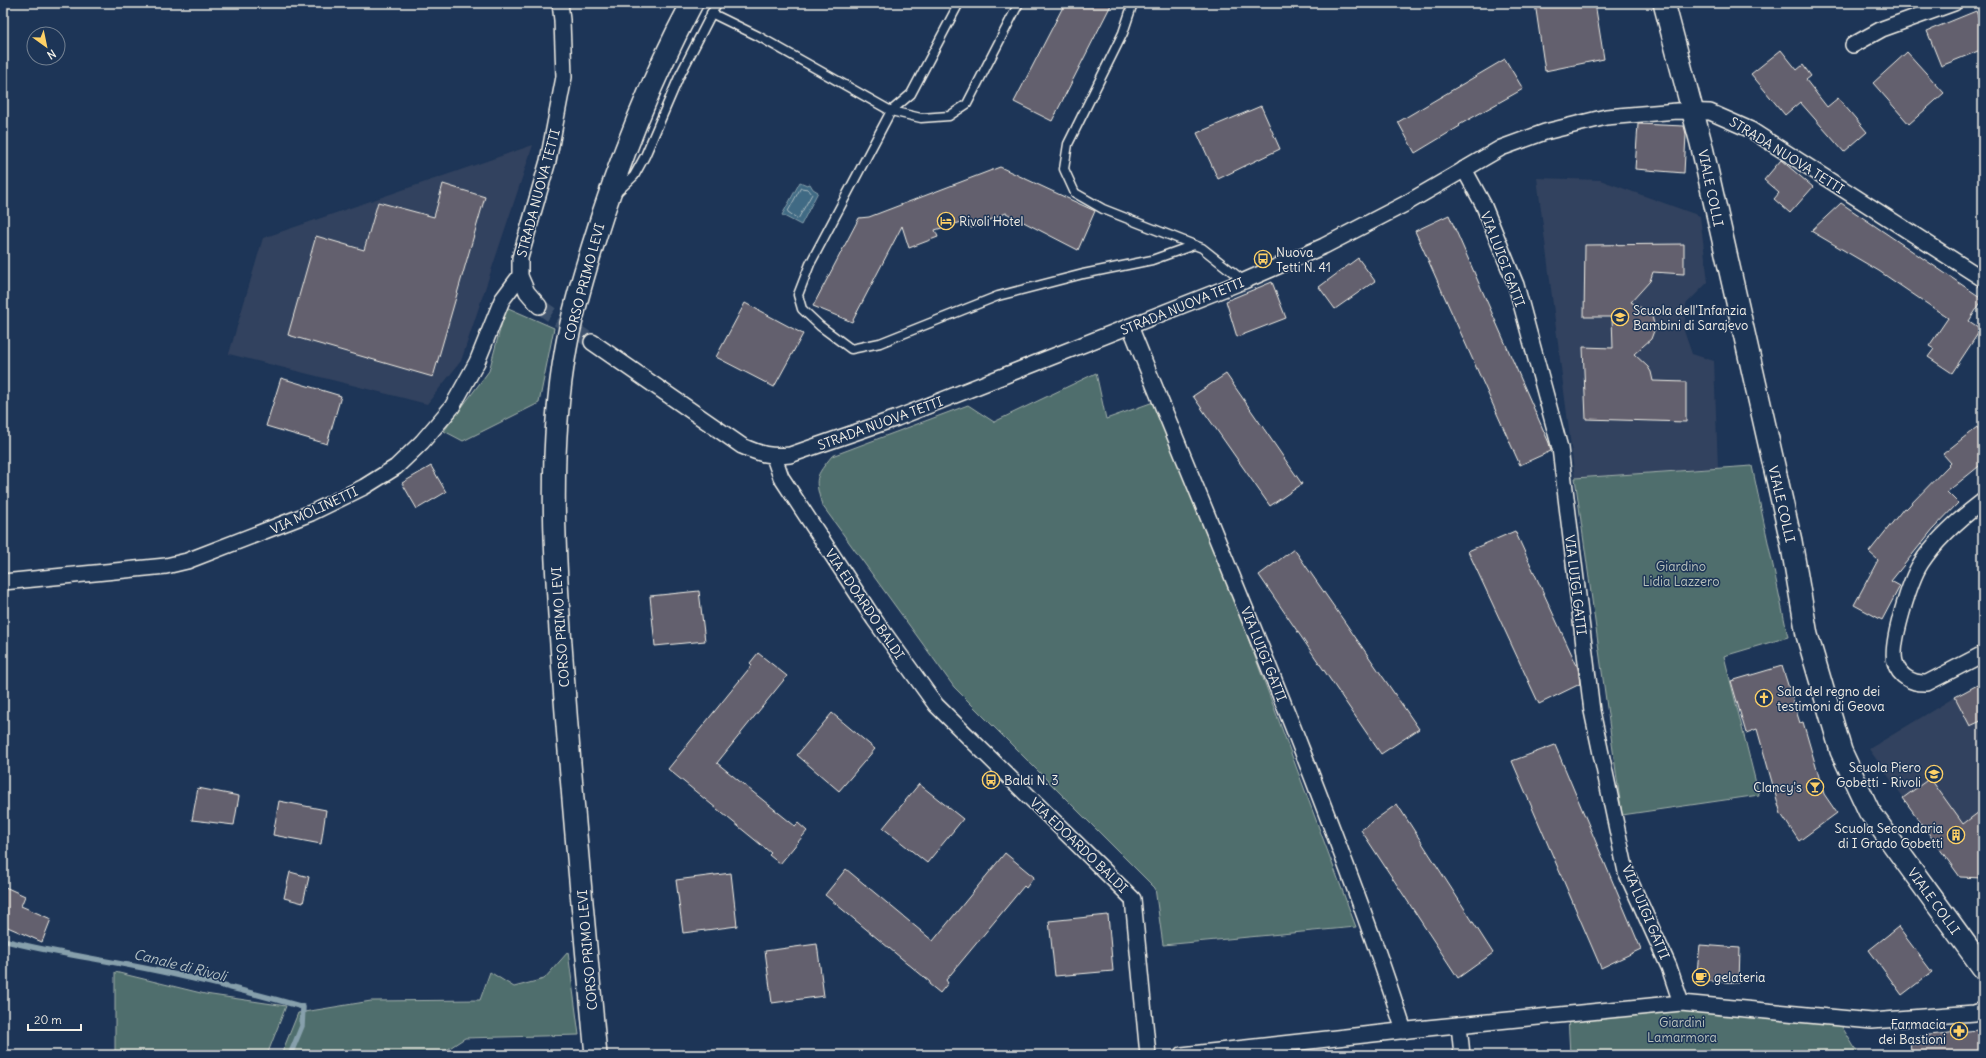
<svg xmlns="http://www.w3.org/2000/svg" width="1986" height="1058" font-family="Delius,sans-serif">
	<rect width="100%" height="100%" fill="#1d3557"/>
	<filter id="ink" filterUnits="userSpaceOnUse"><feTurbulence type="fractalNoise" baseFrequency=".025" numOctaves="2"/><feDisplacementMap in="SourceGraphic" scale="8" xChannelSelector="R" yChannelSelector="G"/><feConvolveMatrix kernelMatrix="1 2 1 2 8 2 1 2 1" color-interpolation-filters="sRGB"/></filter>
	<g filter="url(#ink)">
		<g fill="#32425e">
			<polygon points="533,145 461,361 427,404 229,354 263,238"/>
			<polygon points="1537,178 1600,180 1700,216 1708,282 1686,304 1684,331 1692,354 1714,361 1718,468 1575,478"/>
			<polygon points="1983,682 1983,879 1960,877 1869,749 1955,697"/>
		</g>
		<g fill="#4f6e6d" stroke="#a2b0aa">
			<polygon points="506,307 554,328 539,403 463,441 444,431 489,371"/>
			<path d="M1096 373 1106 419 1159 400 1356 927 1163 945 1155 888 954 687 822 505C814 478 815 477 832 456L968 405 994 422Z"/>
			<polygon points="1752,466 1788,637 1724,656 1759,795 1622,815 1575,478"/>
			<polygon points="568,952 579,1035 465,1038 439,1055 281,1055 298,1013 371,1001 480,1000 490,972 514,987 544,979"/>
			<polygon points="115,972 205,994 286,1006 267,1055 115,1055"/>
			<polygon points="1681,1003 1836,1017 1859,1055 1570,1055 1568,1015"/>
		</g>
		<polygon fill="#3f6a84" stroke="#87a0ac" points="800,182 807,185 810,184 813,189 818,192 801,225 782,215"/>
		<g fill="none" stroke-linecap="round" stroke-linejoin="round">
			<polygon stroke="#acbbc0" stroke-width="1" points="801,188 808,189 812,194 798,219 788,212"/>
			<path stroke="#87a0ac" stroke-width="5.5" d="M3 940C44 951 86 957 128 965 187 976 246 991 303 1007L302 1026 290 1055"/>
		</g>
		<g fill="#63606e" stroke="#f4f1e8">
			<polygon points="1065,3 1112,3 1052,121 1014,102"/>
			<polygon points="1535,3 1595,3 1604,59 1545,71"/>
			<polygon points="1976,11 1983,29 1983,49 1941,66 1927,31"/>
			<polygon points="1781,50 1797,70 1803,65 1811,76 1806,80 1827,107 1838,98 1867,132 1844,152 1800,102 1785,115 1751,74"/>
			<polygon points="1907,52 1944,93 1909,124 1873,83"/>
			<polygon points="1505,59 1523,89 1459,125 1460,126 1415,153 1398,122"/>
			<polygon points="1261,106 1280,149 1218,179 1197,133"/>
			<polygon points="1638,124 1684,126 1686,134 1684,173 1635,169"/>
			<polygon points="1781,160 1813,187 1790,213 1774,199 1779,193 1764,180"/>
			<polygon points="1000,167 1095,211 1078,250 1006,213 971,228 965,221 935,230 938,237 909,248 902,226 852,322 813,306 859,218 869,217"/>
			<polygon points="443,184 485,197 433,377 288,335 316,236 364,250 378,202 434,217"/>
			<polygon points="1841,203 1983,299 1969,321 1981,329 1952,373 1928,357 1934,349 1929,346 1948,318 1879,271 1811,231"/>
			<polygon points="1449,215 1549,443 1551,451 1520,465 1415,231"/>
			<polygon points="1684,244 1684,274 1653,272 1650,281 1631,302 1647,311 1652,316 1655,328 1651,339 1634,354 1648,367 1651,372 1653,381 1686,382 1686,422 1586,419 1583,347 1613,348 1612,317 1584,317 1585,245"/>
			<polygon points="1358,258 1375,281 1335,309 1319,287"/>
			<polygon points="1272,282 1286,318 1237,337 1226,301"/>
			<polygon points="745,303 803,334 774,387 716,357"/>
			<polygon points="1226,374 1302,484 1270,506 1193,396"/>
			<polygon points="281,378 341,396 327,444 266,426"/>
			<polygon points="1977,427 1983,435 1983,463 1947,492 1958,503 1933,529 1891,581 1900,586 1882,620 1854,605 1878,560 1869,552 1904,508 1906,509 1951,463 1943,454"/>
			<polygon points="431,466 446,492 417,509 402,483"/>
			<polygon points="1515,531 1578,668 1580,684 1539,704 1468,551"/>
			<polygon points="1294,549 1419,729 1381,754 1259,575"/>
			<polygon points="699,591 705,641 655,646 650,596"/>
			<polygon points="758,653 787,676 717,763 795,826 798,823 807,831 780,864 769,855 771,853 668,769 752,665 750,663"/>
			<polygon points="1782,666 1800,723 1803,722 1824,794 1837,813 1799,841 1781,814 1757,729 1746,733 1731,681"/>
			<polygon points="1983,682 1983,720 1970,726 1955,697"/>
			<polygon points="832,713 875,749 839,791 797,755"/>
			<polygon points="1555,745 1641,949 1601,968 1512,761"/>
			<polygon points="1930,778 1963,824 1983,809 1983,878 1960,877 1903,798"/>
			<polygon points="919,784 963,819 927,863 883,828"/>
			<polygon points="198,788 239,796 234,825 192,820"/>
			<polygon points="279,801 326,810 321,844 273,835"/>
			<polygon points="1397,804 1493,953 1458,978 1361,830"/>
			<polygon points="1005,853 1034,877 1026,888 1024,886 946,980 948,983 940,993 929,984 930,982 825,895 846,869 933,941"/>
			<polygon points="290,872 309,877 303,903 284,898"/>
			<polygon points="731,873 737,926 683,933 676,880"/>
			<polygon points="3,886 25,896 21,906 51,919 42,942 3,925"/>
			<polygon points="1108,915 1113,971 1055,976 1049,921"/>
			<polygon points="1898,927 1932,972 1902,995 1869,950"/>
			<polygon points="817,944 824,996 772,1003 765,951"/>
			<polygon points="1700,945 1740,948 1739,983 1696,980"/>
			<polygon points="1978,1030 1983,1036 1983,1055 1911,1055 1910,1037"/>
		</g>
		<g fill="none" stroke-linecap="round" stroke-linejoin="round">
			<polyline stroke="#3d516d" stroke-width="15" stroke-dasharray="15 8" stroke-linecap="butt" points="539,306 592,342"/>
			<defs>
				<g id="lane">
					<polyline points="1019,3 967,104 949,116 921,118 891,111 810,264 798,295 802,309 820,326 851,349 880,343 998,296 1083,274 1152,260 1194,245"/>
					<polyline points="1133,3 1123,33 1068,144 1064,169 1075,193 1103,209 1202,248 1244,281"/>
					<polyline points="711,13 758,36 891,111 911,94 959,3"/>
					<polyline points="616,193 634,176 645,156 679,77 717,3"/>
				</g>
				<g id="street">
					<polyline points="1853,45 1882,29 1954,3"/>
					<polyline points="1464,169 1483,204 1516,285 1560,448 1592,711 1626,872 1669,967 1681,1003"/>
					<polyline points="539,306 527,292 520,276 520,258 548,161 564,77 562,20 560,3"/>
					<path d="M1130 326C1185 462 1242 598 1296 735 1334 833 1372 930 1404 1031"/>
					<path d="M592 342 742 446C760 454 770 457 790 455L897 418 1244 281 1324 246 1405 204 1501 148 1545 132 1606 117 1677 111 1710 112 1751 130 1983 279"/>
					<polyline points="774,457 781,477 874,619 936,705 1133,899 1148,1055"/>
					<path d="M1983 501C1962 517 1935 541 1921 563 1910 580 1890 644 1895 662 1899 677 1913 684 1927 683L1983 654"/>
					<polyline points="3,582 166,566 187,561 311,513 364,487 396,467 422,442 452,407 477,362 502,300 520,276"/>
					<polyline points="1459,1025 1462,1055"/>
					<polyline points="1182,1055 1427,1028 1681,1003 1872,1021 1974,1013 1983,1010"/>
				</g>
				<g id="secondary">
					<polyline points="1664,3 1701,143 1791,541 1807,635 1841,751 1869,811 1983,968"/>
					<path d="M596 1055C584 927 572 800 563 672 555 566 547 453 566 348 572 314 582 281 592 248 618 163 650 82 692 3"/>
				</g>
			</defs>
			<use href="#lane" stroke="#f4f1e8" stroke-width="11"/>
			<use href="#street" stroke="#f4f1e8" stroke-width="18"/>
			<use href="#secondary" stroke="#f4f1e8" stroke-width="24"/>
			<use href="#lane" stroke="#1d3557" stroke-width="8"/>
			<use href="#street" stroke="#1d3557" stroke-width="15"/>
			<use href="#secondary" stroke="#1d3557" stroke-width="21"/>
		</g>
	</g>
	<defs>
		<symbol id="hotel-ring" viewBox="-11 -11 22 22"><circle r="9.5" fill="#1d3557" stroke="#ffd166" stroke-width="1.5"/><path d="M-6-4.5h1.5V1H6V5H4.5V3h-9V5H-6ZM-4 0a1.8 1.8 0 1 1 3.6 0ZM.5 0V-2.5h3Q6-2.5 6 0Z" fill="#ffd166"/></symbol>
		<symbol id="bus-ring" viewBox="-11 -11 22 22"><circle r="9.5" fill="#1d3557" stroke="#ffd166" stroke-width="1.5"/><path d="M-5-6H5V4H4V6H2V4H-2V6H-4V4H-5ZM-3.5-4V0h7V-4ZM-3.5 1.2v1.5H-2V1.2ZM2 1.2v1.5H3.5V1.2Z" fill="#ffd166"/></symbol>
		<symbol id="school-ring" viewBox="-11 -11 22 22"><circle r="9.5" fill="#1d3557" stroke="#ffd166" stroke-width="1.5"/><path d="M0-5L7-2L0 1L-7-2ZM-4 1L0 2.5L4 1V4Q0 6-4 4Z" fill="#ffd166"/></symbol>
		<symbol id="church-ring" viewBox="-11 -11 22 22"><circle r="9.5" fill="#1d3557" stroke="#ffd166" stroke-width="1.5"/><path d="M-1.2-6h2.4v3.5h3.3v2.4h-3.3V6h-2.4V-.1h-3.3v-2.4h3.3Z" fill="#ffd166"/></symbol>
		<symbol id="bar-ring" viewBox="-11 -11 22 22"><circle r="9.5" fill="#1d3557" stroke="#ffd166" stroke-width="1.5"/><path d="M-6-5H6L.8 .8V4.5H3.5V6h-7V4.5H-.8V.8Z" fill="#ffd166"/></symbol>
		<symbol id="building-ring" viewBox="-11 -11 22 22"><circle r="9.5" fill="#1d3557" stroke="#ffd166" stroke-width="1.5"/><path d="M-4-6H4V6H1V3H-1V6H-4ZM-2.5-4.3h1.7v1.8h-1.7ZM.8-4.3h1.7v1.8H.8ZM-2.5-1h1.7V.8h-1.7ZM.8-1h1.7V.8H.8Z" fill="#ffd166"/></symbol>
		<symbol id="cafe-ring" viewBox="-11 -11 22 22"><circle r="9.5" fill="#1d3557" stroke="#ffd166" stroke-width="1.5"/><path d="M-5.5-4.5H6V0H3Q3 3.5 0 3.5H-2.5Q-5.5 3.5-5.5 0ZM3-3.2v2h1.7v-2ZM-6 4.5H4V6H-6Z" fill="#ffd166"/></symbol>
		<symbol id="pharmacy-ring" viewBox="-11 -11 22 22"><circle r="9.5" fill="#1d3557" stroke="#ffd166" stroke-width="1.5"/><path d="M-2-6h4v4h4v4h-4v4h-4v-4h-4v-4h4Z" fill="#ffd166"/></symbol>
	</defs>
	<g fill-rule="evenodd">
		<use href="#hotel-ring" x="936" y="211" width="20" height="20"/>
		<use href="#bus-ring" x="1253" y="249" width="20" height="20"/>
		<use href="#school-ring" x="1610" y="307" width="20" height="20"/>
		<use href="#church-ring" x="1754" y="688" width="20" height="20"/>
		<use href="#school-ring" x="1924" y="764" width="20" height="20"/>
		<use href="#bus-ring" x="981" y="770" width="20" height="20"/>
		<use href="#bar-ring" x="1805" y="777" width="20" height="20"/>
		<use href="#building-ring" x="1946" y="825" width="20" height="20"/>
		<use href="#cafe-ring" x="1691" y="967" width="20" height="20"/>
		<use href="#pharmacy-ring" x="1949" y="1021" width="20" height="20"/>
	</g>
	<g text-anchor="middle" stroke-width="3" stroke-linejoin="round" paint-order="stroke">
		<g font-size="13" fill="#f4f1e8" stroke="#1d3557">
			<text transform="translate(1787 155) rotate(32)" y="5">STRADA NUOVA TETTI</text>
			<text transform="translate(1711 188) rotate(78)" y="5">VIALE COLLI</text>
			<text transform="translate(538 193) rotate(-75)" y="5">STRADA NUOVA TETTI</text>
			<text transform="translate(1503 259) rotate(69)" y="5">VIA LUIGI GATTI</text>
			<text transform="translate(584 282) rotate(-75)" y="5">CORSO PRIMO LEVI</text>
			<text transform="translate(1182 306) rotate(-22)" y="5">STRADA NUOVA TETTI</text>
			<text transform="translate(880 423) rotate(-20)" y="5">STRADA NUOVA TETTI</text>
			<text transform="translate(1782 504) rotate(77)" y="5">VIALE COLLI</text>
			<text transform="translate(314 510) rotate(-25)" y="5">VIA MOLINETTI</text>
			<text transform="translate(1576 585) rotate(83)" y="5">VIA LUIGI GATTI</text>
			<text transform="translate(865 604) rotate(56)" y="5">VIA EDOARDO BALDI</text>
			<text transform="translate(560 627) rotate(-94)" y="5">CORSO PRIMO LEVI</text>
			<text transform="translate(1264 654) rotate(68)" y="5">VIA LUIGI GATTI</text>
			<text transform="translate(1079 845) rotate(44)" y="5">VIA EDOARDO BALDI</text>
			<text transform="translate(1934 901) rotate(54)" y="5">VIALE COLLI</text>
			<text transform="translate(1646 912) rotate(67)" y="5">VIA LUIGI GATTI</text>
			<text transform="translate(587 950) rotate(-95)" y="5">CORSO PRIMO LEVI</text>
		</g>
		<g font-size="13" fill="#f4f1e8" stroke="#1d3557" text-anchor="start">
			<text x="959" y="226">Rivoli Hotel</text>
			<text x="1276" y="257">Nuova<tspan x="1276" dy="15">Tetti N. 41</tspan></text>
			<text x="1633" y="315">Scuola dell'Infanzia<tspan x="1633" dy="15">Bambini di Sarajevo</tspan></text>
			<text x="1777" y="696">Sala del regno dei<tspan x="1777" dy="15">testimoni di Geova</tspan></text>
			<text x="1921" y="772" text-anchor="end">Scuola Piero<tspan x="1921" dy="15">Gobetti - Rivoli</tspan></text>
			<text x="1004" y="785">Baldi N. 3</text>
			<text x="1802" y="792" text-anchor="end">Clancy's</text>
			<text x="1943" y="833" text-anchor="end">Scuola Secondaria<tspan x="1943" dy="15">di I Grado Gobetti</tspan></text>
			<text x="1714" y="982">gelateria</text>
			<text x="1946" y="1029" text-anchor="end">Farmacia<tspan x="1946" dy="15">dei Bastioni</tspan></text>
		</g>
		<g font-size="13" fill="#bac3bd" stroke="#1d3557">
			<text x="1681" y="571">Giardino<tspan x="1681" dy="15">Lidia Lazzero</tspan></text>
			<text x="1682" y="1027">Giardini<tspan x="1682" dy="15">Lamarmora</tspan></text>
		</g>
		<g font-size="14" font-style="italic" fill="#b5c2c5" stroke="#1d3557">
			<text transform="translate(180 965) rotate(14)" y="5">Canale di Rivoli</text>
		</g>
	</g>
	<rect width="1986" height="1058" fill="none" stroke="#1d3557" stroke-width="16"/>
	<rect x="8" y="8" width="1970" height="1042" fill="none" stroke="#f4f1e8" stroke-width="1.5" filter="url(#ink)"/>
	<g transform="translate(46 46) rotate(147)"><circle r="19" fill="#1d3557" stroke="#738091"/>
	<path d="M0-3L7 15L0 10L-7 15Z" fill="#ffd166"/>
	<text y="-6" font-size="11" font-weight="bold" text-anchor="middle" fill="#f4f1e8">N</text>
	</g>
	<path d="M28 1024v6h53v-6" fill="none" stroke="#f4f1e8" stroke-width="2"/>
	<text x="34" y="1024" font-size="12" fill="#f4f1e8" stroke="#1d3557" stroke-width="3" paint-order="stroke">20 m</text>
</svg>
